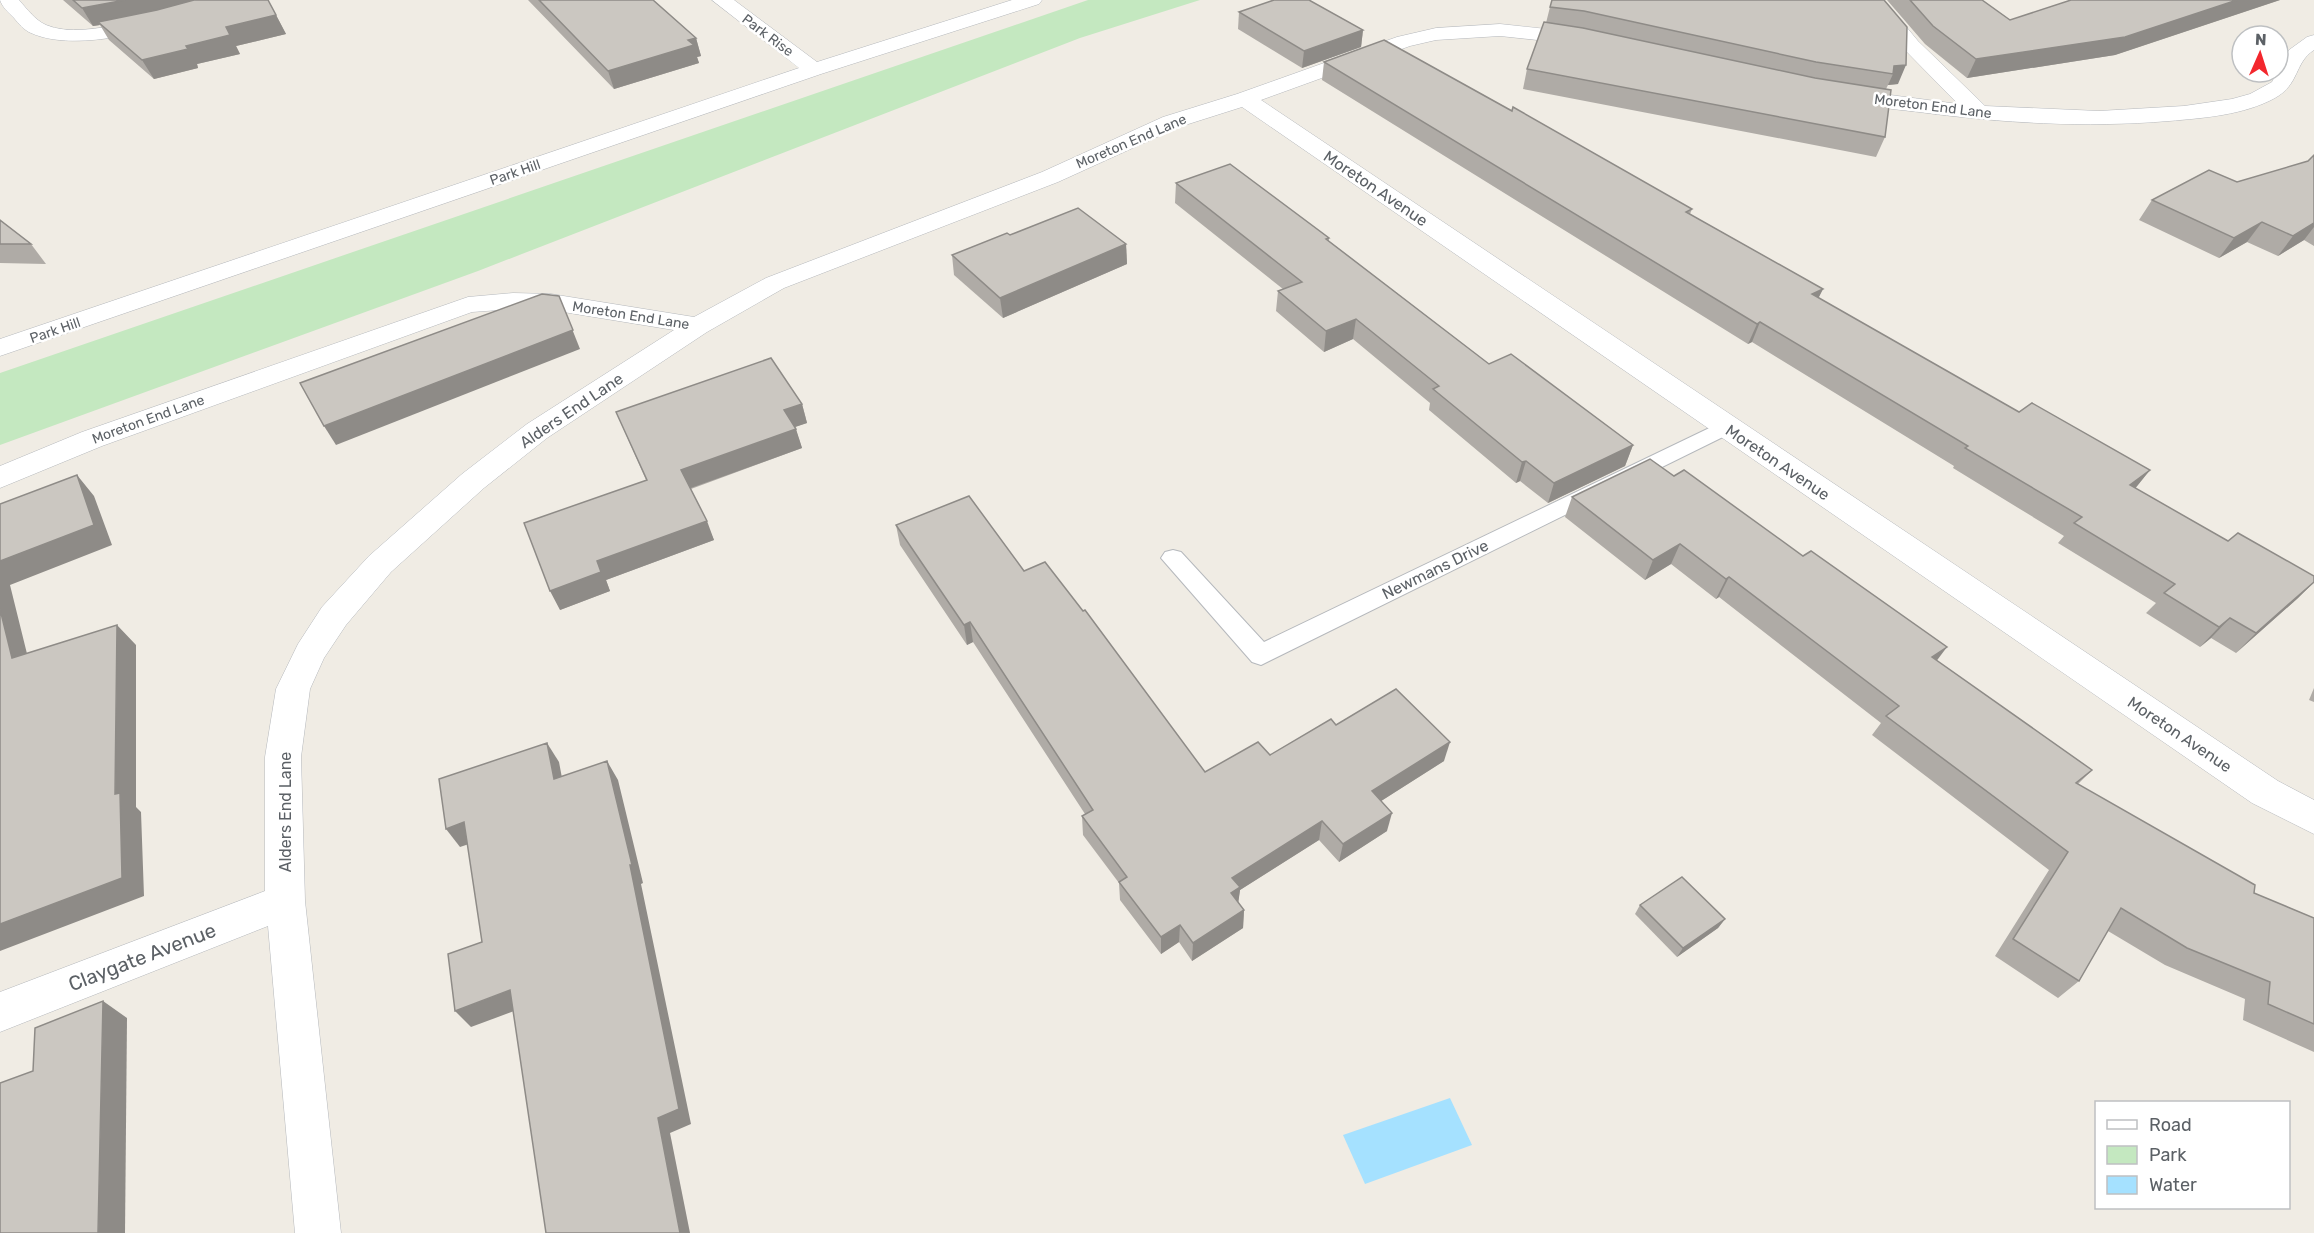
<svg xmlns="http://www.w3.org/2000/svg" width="2314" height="1233" font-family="Rubik,sans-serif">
	<rect width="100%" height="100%" fill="#f0ece4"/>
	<polygon fill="#c4e8c0" points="1088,0 1200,0 1080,38 478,271 0,445 0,373"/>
	<polygon fill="#a5e1ff" points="1450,1098 1472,1145 1365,1184 1343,1135"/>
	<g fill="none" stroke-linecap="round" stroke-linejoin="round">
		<defs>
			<polygon id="lane" points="1726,420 1733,422 1736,427 1733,432 1261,665 1252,662 1161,558 1165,552 1173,550 1181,552 1264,642"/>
			<g id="street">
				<path d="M0 0H19C27 9 35 20 46 25 88 43 171 7 215 0 225 0 237 0 248 0L245 4C190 19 84 57 31 33 24 30 19 24 14 18 9 13 2 7 0 0Z"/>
				<polygon points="712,0 734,0 817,62 1012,0 1042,0 1039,4 821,74 0,356 0,339 799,68"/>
				<path d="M1864 0H1884L1918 41 1985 106 2099 111 2184 106 2232 99 2250 94 2272 82 2289 50 2307 37 2314 35V50C2294 63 2300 84 2275 98 2244 115 2204 118 2169 121 2085 128 2002 123 1919 112 1892 109 1864 106 1837 100L1834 95 1837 90 1845 89 1958 104 1904 49Z"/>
				<polygon points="1500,24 1583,33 1590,35 1593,39 1590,43 1583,45 1500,36 1436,40 1410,46 1261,100 2278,781 2314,800 2314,834 2252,803 1242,107 1179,127 1058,182 784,288 707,332 547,438 484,488 391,572 346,625 324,658 310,689 301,757 305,901 341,1233 295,1233 268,926 0,1032 0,992 265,891 265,757 276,689 298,644 322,607 369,556 462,474 527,424 674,330 551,310 513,309 472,312 102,446 0,488 0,466 82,432 468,297 513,293 551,294 694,317 766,278 1042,172 1163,117 1237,94 1397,37 1436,28"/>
			</g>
		</defs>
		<use href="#lane" stroke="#b5b8bc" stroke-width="2"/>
		<use href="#street" stroke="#b5b8bc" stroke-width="1"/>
		<use href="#lane" fill="#fff" fill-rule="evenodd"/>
		<use href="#street" fill="#fff" fill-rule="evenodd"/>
	</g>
	<g fill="#afaba6">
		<polygon points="63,0 268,0 286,34 236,46 240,54 197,64 198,68 154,79 109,40 100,25 93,26"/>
		<polygon points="528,0 653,0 696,38 701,56 697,57 699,63 614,89"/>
		<polygon points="1884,0 1898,84 1888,85 1886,89 1885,137 1876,157 1523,89 1527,69 1546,23 1550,7"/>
		<polygon points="1887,0 1982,0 2010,20 2071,0 2280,0 2115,55 1967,78 1925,44"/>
		<polygon points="1239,12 1363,30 1361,47 1302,68 1238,29"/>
		<polygon points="1324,62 1512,111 1692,209 1690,214 1823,289 1818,298 2019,412 2150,470 2135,488 2228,541 2314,582 2298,598 2236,653 2211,638 2200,647 2146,613 2156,603 2058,543 2064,536 1953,468 1954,466 1752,342 1748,344 1322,80"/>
		<polygon points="2314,155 2314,246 2304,240 2278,256 2247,242 2219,258 2139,220 2152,200 2237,182 2308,161"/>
		<polygon points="1176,183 1329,238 1329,241 1489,364 1633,445 1625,466 1548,503 1520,481 1516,483 1429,410 1430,403 1353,339 1324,352 1276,311 1278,291 1283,289 1175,203"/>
		<polygon points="0,220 31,244 46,264 0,263"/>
		<polygon points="1010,235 1126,244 1127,264 1003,318 954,275 952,255"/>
		<polygon points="802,404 807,423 795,427 802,448 691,489 714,540 606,580 610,591 560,610 646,480 616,412"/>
		<polygon points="1674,476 2092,770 2078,784 2254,893 2314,918 2314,1052 2243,1020 2245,999 2165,965 2108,931 2079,981 2058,998 1995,956 2049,870 1872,735 1881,723 1719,597 1716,599 1671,564 1645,580 1565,517 1572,497"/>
		<polygon points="896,525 1024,571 1205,772 1270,755 1336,725 1444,761 1381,801 1387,831 1339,862 1319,840 1240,890 1238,902 1244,910 1243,928 1192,961 1179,942 1161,954 1120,900 1119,883 1083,835 1082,816 1085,814 973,642 967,645 900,545"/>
		<polygon points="2314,688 2314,702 2309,700"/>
		<polygon points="1640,905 1725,919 1718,928 1677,957 1635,914"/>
	</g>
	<g fill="#8e8b87">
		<polygon points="125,0 206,0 98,22 100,25 93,26 82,8"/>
		<polygon points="2237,0 2280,0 2115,55 1967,78 1976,59"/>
		<polygon points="276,15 286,34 236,46 240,54 197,64 198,68 154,79 142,60 186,46 226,27"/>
		<polygon points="1363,30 1361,47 1302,68 1304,51"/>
		<polygon points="696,38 701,56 697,57 699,63 614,89 608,71"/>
		<polygon points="1906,65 1898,84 1888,85 1893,74 1894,66"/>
		<polygon points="2262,222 2247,242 2219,258 2234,238"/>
		<polygon points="2314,223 2314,227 2304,240 2278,256 2293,236"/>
		<polygon points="1126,244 1127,264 1003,318 1000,298"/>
		<polygon points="1823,289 1813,309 1812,294"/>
		<polygon points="559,296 580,349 336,445 324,426"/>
		<polygon points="1356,319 1353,339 1324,352 1326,331"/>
		<polygon points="1760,322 1752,342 1748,344 1757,324"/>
		<polygon points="802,404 807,423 789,429 784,410"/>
		<polygon points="796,429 802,448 688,489 681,470"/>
		<polygon points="1633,445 1625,466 1548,503 1554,483"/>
		<polygon points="1526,461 1520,481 1516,483 1522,462"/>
		<polygon points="2150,470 2134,490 2130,485"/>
		<polygon points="77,475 94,496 112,545 10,585 33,678 12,658 0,609 0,561"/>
		<polygon points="707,521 714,540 606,580 610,591 560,610 550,591 597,561"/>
		<polygon points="1680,544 1671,564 1645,580 1653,560"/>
		<polygon points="1729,577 1719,597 1716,599 1726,579"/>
		<polygon points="2314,582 2298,598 2236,653 2256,633"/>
		<polygon points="2230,618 2211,638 2200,647 2219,627"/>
		<polygon points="970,622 973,642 967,645 964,625"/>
		<polygon points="117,625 136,645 136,807 141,812 144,896 0,951 0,924 115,794"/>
		<polygon points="1947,647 1932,667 1932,657"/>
		<polygon points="1450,742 1444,761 1367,810 1372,791"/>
		<polygon points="547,743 559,762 566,799 554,779"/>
		<polygon points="607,761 618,780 643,883 641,884 691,1124 670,1133 690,1233 680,1233 658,1118"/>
		<polygon points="1392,813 1387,831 1339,862 1343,844"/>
		<polygon points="1322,821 1319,840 1240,890 1238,905 1230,911 1232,878"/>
		<polygon points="464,822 478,841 460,847 446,829"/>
		<polygon points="1244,910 1243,928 1192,961 1193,943"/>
		<polygon points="1725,919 1718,928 1677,957 1683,948"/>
		<polygon points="1180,925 1179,942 1161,954 1161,937"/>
		<polygon points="510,990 525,1007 471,1027 455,1011"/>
		<polygon points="103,1001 127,1018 125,1233 98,1233"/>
	</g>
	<g fill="#cbc7c1" stroke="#8e8b87" stroke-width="1.5">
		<polygon points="73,0 125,0 82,8"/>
		<polygon points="194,0 268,0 276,15 226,27 230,35 186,46 188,49 142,60 98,22 157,10"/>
		<polygon points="539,0 653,0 696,38 688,40 694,45 608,71"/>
		<polygon points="1274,0 1309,0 1363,30 1304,51 1239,12"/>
		<polygon points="1552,0 1884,0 1907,27 1906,65 1894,66 1893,74 1816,62 1584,11 1550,7"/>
		<polygon points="1910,0 1982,0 2010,20 2071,0 2237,0 2125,37 1976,59 1933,26"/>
		<polygon points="1544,22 1583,28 1815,78 1891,90 1885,137 1527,69"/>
		<polygon points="1384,40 1512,111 1513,107 1692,209 1686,212 1823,289 1812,294 2019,412 2032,403 2150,470 2130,485 2228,541 2238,533 2314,576 2314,582 2256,633 2230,618 2219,627 2164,593 2175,584 2074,523 2082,517 1965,448 1968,446 1760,322 1757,324 1324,62"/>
		<polygon points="2314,155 2314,223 2293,236 2262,222 2234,238 2152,200 2209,170 2237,182 2308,161"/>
		<polygon points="1230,164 1329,238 1326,239 1489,364 1511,354 1633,445 1554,483 1526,461 1522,462 1433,389 1439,386 1356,319 1326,331 1278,291 1302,282 1176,183"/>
		<polygon points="1078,208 1126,244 1000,298 952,255 1007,233 1010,235"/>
		<polygon points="0,220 31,244 0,244"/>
		<polygon points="542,294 559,296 573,330 324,426 300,383"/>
		<polygon points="771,358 802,404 784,410 796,429 681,470 707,521 597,561 601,572 550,591 524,523 647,480 616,412"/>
		<polygon points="1650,459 1674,476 1684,470 1803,556 1811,551 1947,647 1932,657 2092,770 2076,783 2255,885 2254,893 2314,918 2314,1024 2268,1004 2270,982 2187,948 2121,908 2079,981 2013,939 2068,852 1886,716 1899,706 1729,577 1726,579 1680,544 1653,560 1572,497"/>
		<polygon points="77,475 94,525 0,561 0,504"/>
		<polygon points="969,496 1024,571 1045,562 1083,611 1085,610 1205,772 1258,742 1270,755 1331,719 1336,725 1396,689 1450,742 1372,791 1392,813 1343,844 1322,821 1232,878 1240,887 1231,893 1244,910 1193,943 1180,925 1161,937 1119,882 1127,877 1082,816 1093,810 970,622 964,625 896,525"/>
		<polygon points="0,609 12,658 117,625 115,794 120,793 122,878 0,924"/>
		<polygon points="547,743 554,779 607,761 632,865 630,865 679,1109 658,1118 680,1233 546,1233 510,990 455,1011 448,954 482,942 464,822 446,829 439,779"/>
		<polygon points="1682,877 1725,919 1683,948 1640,905"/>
		<polygon points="103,1001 98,1233 0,1233 0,1083 33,1071 35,1028"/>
	</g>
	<g text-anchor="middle" stroke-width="5" stroke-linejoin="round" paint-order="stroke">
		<g font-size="14" fill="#5c6166" stroke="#fff">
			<text transform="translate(768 35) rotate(37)" y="5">Park Rise</text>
			<text transform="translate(1933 106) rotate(7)" y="5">Moreton End Lane</text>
			<text transform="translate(1131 141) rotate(-23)" y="5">Moreton End Lane</text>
			<text transform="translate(515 172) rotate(-19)" y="5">Park Hill</text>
			<text transform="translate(631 315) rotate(9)" y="5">Moreton End Lane</text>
			<text transform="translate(55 330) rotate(-19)" y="5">Park Hill</text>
			<text transform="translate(148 419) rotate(-20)" y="5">Moreton End Lane</text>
		</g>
		<g font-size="16" fill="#5c6166" stroke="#fff">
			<text transform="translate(1376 188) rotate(34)" y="6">Moreton Avenue</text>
			<text transform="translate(571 410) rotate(-34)" y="6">Alders End Lane</text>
			<text transform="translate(1778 462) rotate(34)" y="6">Moreton Avenue</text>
			<text transform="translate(1435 569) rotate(-26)" y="6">Newmans Drive</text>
			<text transform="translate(2180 734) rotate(34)" y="6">Moreton Avenue</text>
			<text transform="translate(285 812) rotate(-90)" y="6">Alders End Lane</text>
		</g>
		<g font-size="20" fill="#5c6166" stroke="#fff">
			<text transform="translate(142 957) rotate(-21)" y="7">Claygate Avenue</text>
		</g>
	</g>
	<rect x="2095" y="1101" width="195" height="108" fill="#ffffff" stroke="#bec0c2" stroke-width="1.5"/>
	<rect x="2107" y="1120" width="30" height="9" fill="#ffffff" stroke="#bec0c2" stroke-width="1.5"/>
	<text x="2149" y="1131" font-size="18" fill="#5c6166">Road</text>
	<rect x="2107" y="1146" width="30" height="18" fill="#c4e8c0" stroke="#bec0c2" stroke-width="1.5"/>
	<text x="2149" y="1161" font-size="18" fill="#5c6166">Park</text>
	<rect x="2107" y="1176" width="30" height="18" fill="#a5e1ff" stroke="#bec0c2" stroke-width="1.5"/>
	<text x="2149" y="1191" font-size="18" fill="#5c6166">Water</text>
	<g transform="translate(2260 54) rotate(3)"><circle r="28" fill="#ffffff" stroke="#bec0c2" stroke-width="1.5"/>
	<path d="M0-4.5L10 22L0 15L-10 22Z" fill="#f3272d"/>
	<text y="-9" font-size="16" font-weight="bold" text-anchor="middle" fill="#5c6166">N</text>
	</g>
</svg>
